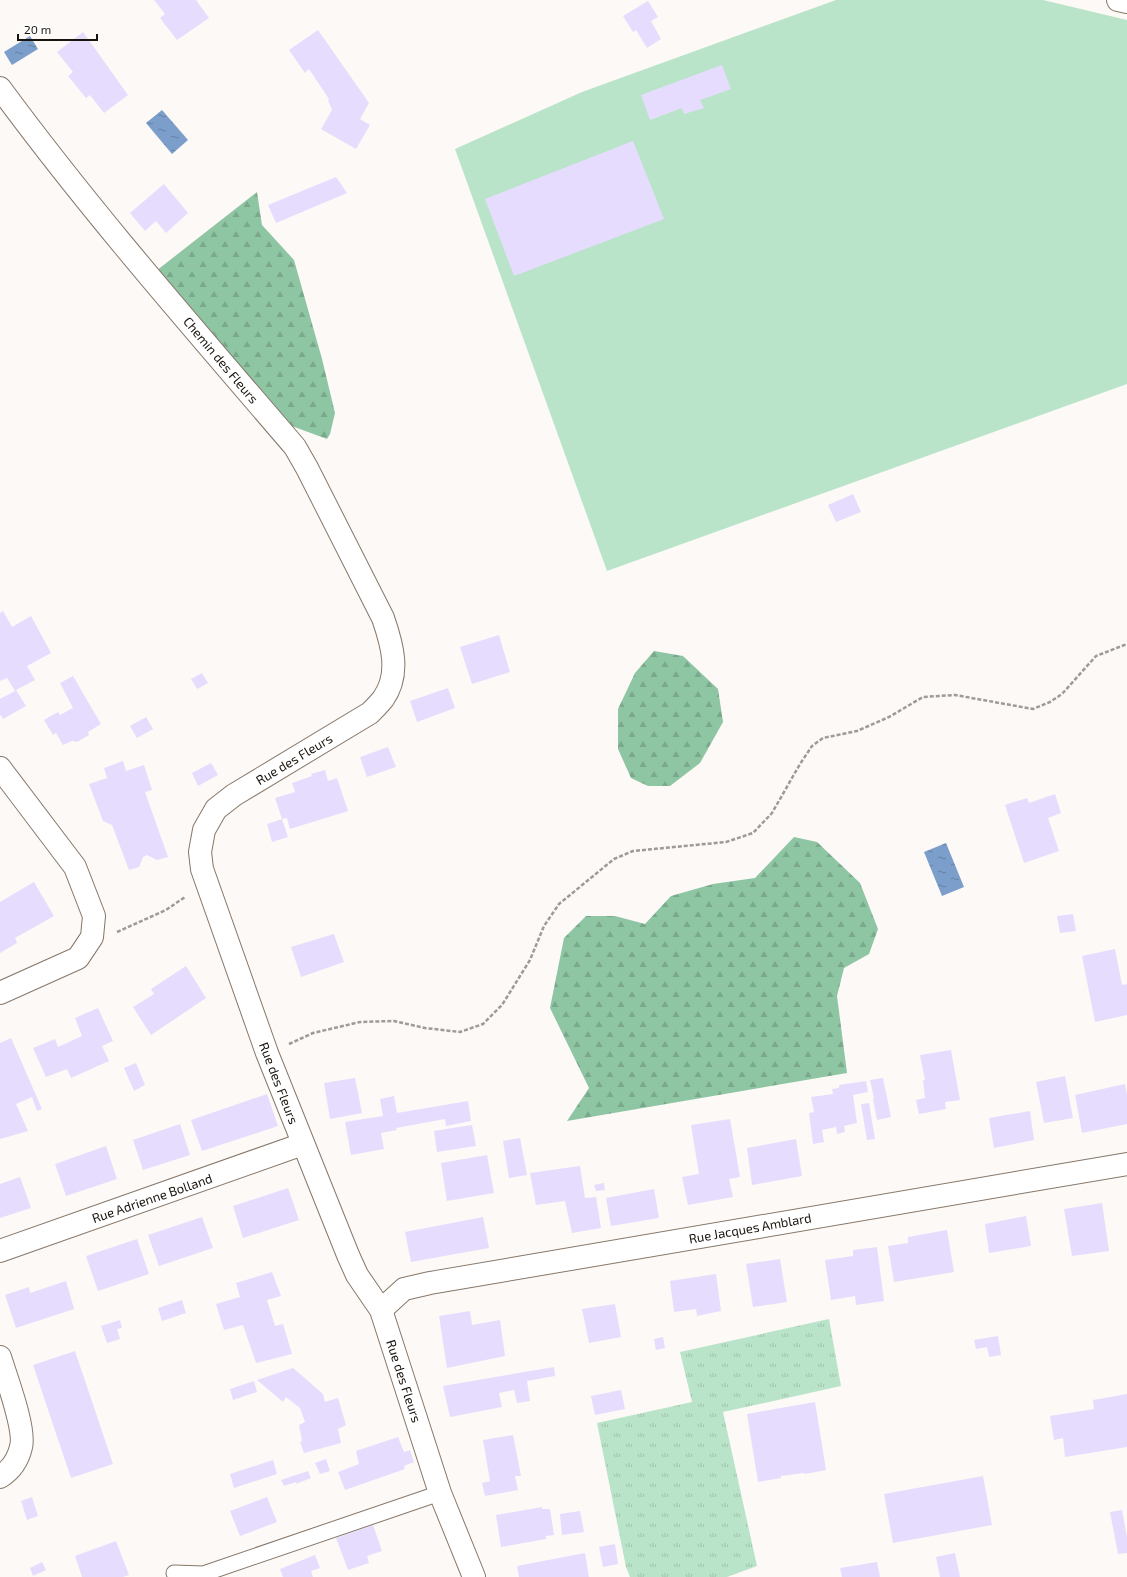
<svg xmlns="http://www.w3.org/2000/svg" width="1127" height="1577" font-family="'Exo 2',sans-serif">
	<defs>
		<pattern id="grass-tufts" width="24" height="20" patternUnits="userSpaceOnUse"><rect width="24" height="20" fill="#bae4c9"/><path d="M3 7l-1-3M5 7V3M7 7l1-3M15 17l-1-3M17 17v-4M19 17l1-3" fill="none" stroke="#9fc3ab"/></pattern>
		<pattern id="forest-firs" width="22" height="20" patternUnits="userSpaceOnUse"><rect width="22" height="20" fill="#8ec5a3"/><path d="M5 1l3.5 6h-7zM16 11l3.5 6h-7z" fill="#7aa88b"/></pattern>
		<pattern id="water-ripples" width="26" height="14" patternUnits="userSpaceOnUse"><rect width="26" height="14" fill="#7b9eca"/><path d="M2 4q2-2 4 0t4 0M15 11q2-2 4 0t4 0" fill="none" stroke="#6480a2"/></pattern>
	</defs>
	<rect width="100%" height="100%" fill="#fcf9f6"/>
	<polygon fill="url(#grass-tufts)" points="829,1319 841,1386 723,1412 757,1566 727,1577 630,1577 626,1567 597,1423 692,1402 680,1352"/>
	<g fill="url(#forest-firs)">
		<polygon points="257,192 262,225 294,260 322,359 335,413 330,434 327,439 289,425 156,271"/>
		<polygon points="654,651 683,656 718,689 723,722 700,763 670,786 648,786 631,778 618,749 618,709 635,673"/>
		<polygon points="794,837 817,842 860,883 878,929 869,954 844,968 837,996 847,1073 567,1121 589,1088 550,1008 564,938 586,916 615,916 645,924 671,896 713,884 755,878"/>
	</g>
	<polygon fill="#bae4c9" points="836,0 1043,0 1127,20 1127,384 607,571 455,149 582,92"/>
	<g fill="url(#water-ripples)">
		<polygon points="30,36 38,49 12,65 4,52"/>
		<polygon points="162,110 188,140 172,154 146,123"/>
		<polygon points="946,843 964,887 942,896 924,852"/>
	</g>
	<g fill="#e6ddfe">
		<polygon points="154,0 196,0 209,18 177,40 160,18 165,14"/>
		<polygon points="648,1 658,17 651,21 661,39 647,48 636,30 633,32 623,16"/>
		<polygon points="318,30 369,103 360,119 370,125 356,149 321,129 332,110 328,100 329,99 309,69 305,73 289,50"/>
		<polygon points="83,32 128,95 104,113 90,95 86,98 68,76 73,72 57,52"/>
		<polygon points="722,65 731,89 700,100 704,108 684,114 682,108 650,120 641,95"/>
		<polygon points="633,141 664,219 514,276 485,199"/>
		<polygon points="336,177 347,193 276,223 268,205"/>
		<polygon points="164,184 188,213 166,233 156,221 145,231 130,213"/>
		<polygon points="853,494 861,512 836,522 828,505"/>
		<polygon points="3,611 12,627 31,616 51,653 27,666 35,680 16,690 26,706 3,719 0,714 0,699 15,691 7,678 0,681 0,613"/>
		<polygon points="499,635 510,672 472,684 460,647"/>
		<polygon points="202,673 208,683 197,689 191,679"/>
		<polygon points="73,676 101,724 88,732 89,735 77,742 72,741 63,745 56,733 53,735 44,720 58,712 60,715 73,708 60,683"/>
		<polygon points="448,688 455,708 417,722 410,701"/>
		<polygon points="146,717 153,729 137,738 130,726"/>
		<polygon points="388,747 396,767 367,777 360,757"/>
		<polygon points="123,761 126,771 144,765 152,790 145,792 168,857 157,860 147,855 143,857 139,867 129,870 112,825 103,821 89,784 107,778 104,768"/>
		<polygon points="211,763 218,775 198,786 192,773"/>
		<polygon points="325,770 328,781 337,778 348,811 290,829 287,818 282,819 288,837 272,842 267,824 282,819 275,798 295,792 292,783 312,776 311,774"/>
		<polygon points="1055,794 1061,813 1048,818 1059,851 1024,863 1005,805 1027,798 1029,803"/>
		<polygon points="34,882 54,916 15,938 17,943 0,953 0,902"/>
		<polygon points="1073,914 1076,931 1060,933 1057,916"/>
		<polygon points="334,934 344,962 301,977 291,947"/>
		<polygon points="1115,949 1122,985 1127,984 1127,1015 1095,1022 1082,956"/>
		<polygon points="186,966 206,998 151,1035 133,1007 154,994 151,989"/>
		<polygon points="98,1008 113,1041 102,1046 109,1061 71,1078 67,1069 46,1077 33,1048 55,1039 58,1047 82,1036 75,1018"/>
		<polygon points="11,1038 42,1109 37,1111 32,1097 16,1104 28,1131 0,1139 0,1043"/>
		<polygon points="951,1050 960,1100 945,1102 946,1109 919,1114 916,1100 925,1098 923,1080 925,1080 920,1055"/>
		<polygon points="136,1063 145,1085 134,1091 124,1068"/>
		<polygon points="1065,1076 1073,1118 1044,1123 1036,1082"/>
		<polygon points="355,1078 362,1113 330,1119 324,1083"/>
		<polygon points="883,1078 891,1117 877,1120 873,1099 874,1098 870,1080"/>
		<polygon points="866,1081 868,1092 853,1095 857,1123 844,1126 845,1132 837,1134 836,1127 822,1130 824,1142 813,1144 809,1113 814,1112 811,1097 833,1094 832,1089 839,1088 839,1085"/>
		<polygon points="1125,1084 1127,1095 1127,1124 1082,1133 1075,1095"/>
		<polygon points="267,1094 278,1126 202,1151 191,1120"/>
		<polygon points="394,1096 397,1113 468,1101 471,1121 446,1126 445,1119 396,1128 397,1130 381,1133 384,1149 351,1155 345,1122 383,1116 380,1099"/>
		<polygon points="869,1103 875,1139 867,1140 861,1104"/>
		<polygon points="1030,1111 1034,1140 994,1148 989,1118"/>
		<polygon points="730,1119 740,1177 729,1179 733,1197 688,1205 682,1177 699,1174 691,1125"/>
		<polygon points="180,1124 190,1155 143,1170 133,1140"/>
		<polygon points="472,1125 476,1146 437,1152 434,1131"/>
		<polygon points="520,1138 527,1175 509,1178 503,1141"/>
		<polygon points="796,1139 802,1176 752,1185 747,1148"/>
		<polygon points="106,1146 117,1179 66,1196 55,1164"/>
		<polygon points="487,1155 494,1193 447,1201 441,1163"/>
		<polygon points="580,1166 585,1198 596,1197 601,1228 572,1233 565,1201 536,1205 530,1173"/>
		<polygon points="20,1177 31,1208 0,1218 0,1184"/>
		<polygon points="604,1183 605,1190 596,1191 594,1185"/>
		<polygon points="288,1188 299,1220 243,1238 233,1206"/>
		<polygon points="654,1189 659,1218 611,1226 606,1198"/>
		<polygon points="1102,1203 1109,1251 1072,1256 1064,1209"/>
		<polygon points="1026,1216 1031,1246 989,1253 985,1224"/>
		<polygon points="202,1217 213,1248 159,1266 148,1235"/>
		<polygon points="483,1217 489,1248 411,1262 405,1232"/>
		<polygon points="947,1230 954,1272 894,1282 888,1246 908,1243 908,1237"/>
		<polygon points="137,1239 149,1274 98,1291 86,1256"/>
		<polygon points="877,1247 884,1301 856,1305 855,1296 831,1300 825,1260 853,1256 853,1250"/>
		<polygon points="780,1259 787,1302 753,1307 746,1264"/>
		<polygon points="272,1272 281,1296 267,1300 275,1326 283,1324 292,1354 256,1363 243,1325 224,1330 216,1304 240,1297 236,1283"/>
		<polygon points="716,1274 721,1311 697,1316 696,1309 674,1312 670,1281"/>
		<polygon points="66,1281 74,1309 16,1328 5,1295 29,1287 30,1293"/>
		<polygon points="182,1300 186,1313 162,1321 158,1308"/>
		<polygon points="615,1304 621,1337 589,1343 582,1309"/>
		<polygon points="470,1311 472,1325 500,1320 505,1356 447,1368 439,1316"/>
		<polygon points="120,1320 122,1328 117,1329 120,1339 107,1343 101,1326"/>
		<polygon points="998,1336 1001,1355 989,1357 987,1347 976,1349 974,1340"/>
		<polygon points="663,1337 665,1348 656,1350 654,1339"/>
		<polygon points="75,1351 113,1464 71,1478 33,1365"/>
		<polygon points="554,1367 555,1376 527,1381 530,1401 517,1403 514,1390 499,1393 502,1407 450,1417 443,1386"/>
		<polygon points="293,1368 323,1394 325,1402 338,1398 346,1425 338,1429 341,1443 304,1453 300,1442 302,1441 299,1425 305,1422 300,1408 286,1397 283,1402 257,1380"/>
		<polygon points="254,1381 257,1392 233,1400 230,1389"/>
		<polygon points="621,1390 625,1409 595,1415 591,1396"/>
		<polygon points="1127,1394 1127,1447 1065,1457 1063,1438 1054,1440 1050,1416 1094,1409 1093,1400"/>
		<polygon points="815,1402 826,1470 805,1474 804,1473 781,1476 781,1478 758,1482 747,1414"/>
		<polygon points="513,1435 521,1476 515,1476 518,1490 485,1496 482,1483 490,1481 483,1440"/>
		<polygon points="398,1437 404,1452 410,1450 414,1462 404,1466 405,1469 345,1490 338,1472 359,1464 356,1451"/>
		<polygon points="326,1459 330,1471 320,1474 315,1463"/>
		<polygon points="273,1460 277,1474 234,1488 230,1474"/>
		<polygon points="308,1471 311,1478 296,1484 296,1482 284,1486 281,1480"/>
		<polygon points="983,1476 992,1525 893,1543 884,1494"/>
		<polygon points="32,1497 38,1516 27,1520 21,1501"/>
		<polygon points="267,1497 277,1522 240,1536 230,1511"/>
		<polygon points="542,1507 542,1509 550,1509 554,1535 546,1536 546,1539 501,1547 496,1515"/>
		<polygon points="1122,1510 1127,1537 1127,1553 1118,1554 1110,1512"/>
		<polygon points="580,1511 584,1532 562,1535 560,1514"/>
		<polygon points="373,1525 382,1551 367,1556 369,1563 348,1570 336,1538"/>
		<polygon points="116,1541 129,1575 123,1577 82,1577 75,1556"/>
		<polygon points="615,1544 618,1564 603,1567 599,1547"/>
		<polygon points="585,1553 589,1577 519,1577 517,1566"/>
		<polygon points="955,1553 960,1577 940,1577 936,1557"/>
		<polygon points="315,1555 320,1568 311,1571 313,1577 283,1577 280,1569"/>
		<polygon points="42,1562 46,1570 33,1576 30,1568"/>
		<polygon points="877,1562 880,1577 842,1577 840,1568"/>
	</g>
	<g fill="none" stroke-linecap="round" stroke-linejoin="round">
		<defs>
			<polyline id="service" points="174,1573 203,1574 440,1493"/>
			<g id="minor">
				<polyline points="1118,0 1127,2"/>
				<path d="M0 88C92 213 194 329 295 447L307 468 383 618C392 644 401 674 383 699 379 704 375 708 370 713L234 795 216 809 204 830 200 852 202 869 267 1053 348 1255 357 1275 381 1310 440 1493 474 1577"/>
				<polyline points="0,768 75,867 94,916 92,937 78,958 0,993"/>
				<polyline points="0,1251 303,1144"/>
				<polyline points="381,1310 404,1289 430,1283 1127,1164"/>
				<path d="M0 1357C6 1377 26 1429 21 1447 18 1460 11 1470 0 1477"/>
			</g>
		</defs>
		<use href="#service" stroke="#877769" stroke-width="17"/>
		<use href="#minor" stroke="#877769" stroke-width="24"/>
		<g stroke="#9e9a96" stroke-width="2.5" stroke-dasharray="4 2" stroke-linecap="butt">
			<polyline points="117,932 166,910 185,897"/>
			<polyline points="289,1044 313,1033 360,1022 394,1021 425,1028 460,1032 483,1024 502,1005 530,960 544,926 559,904 614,859 633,851 726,842 753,833 772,813 800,764 812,746 823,738 857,731 889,717 923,697 955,695 1033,709 1050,702 1062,694 1096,656 1127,644"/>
		</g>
		<use href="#service" stroke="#fff" stroke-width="15"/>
		<use href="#minor" stroke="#fff" stroke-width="22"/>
	</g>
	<g text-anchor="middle" stroke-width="3.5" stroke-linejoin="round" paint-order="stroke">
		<g font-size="13" fill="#19130d" stroke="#fff">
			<text transform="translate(221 360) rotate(50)" y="5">Chemin des Fleurs</text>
			<text transform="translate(294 759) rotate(-31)" y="5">Rue des Fleurs</text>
			<text transform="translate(279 1083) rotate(69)" y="5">Rue des Fleurs</text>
			<text transform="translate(152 1198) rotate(-19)" y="5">Rue Adrienne Bolland</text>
			<text transform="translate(750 1228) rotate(-10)" y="5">Rue Jacques Amblard</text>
			<text transform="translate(404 1381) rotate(72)" y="5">Rue des Fleurs</text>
		</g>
	</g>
	<path d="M18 34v6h79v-6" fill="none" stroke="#19130d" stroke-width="2"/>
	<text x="24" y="34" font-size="12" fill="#19130d" stroke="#ffffff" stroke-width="3" paint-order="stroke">20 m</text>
</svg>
